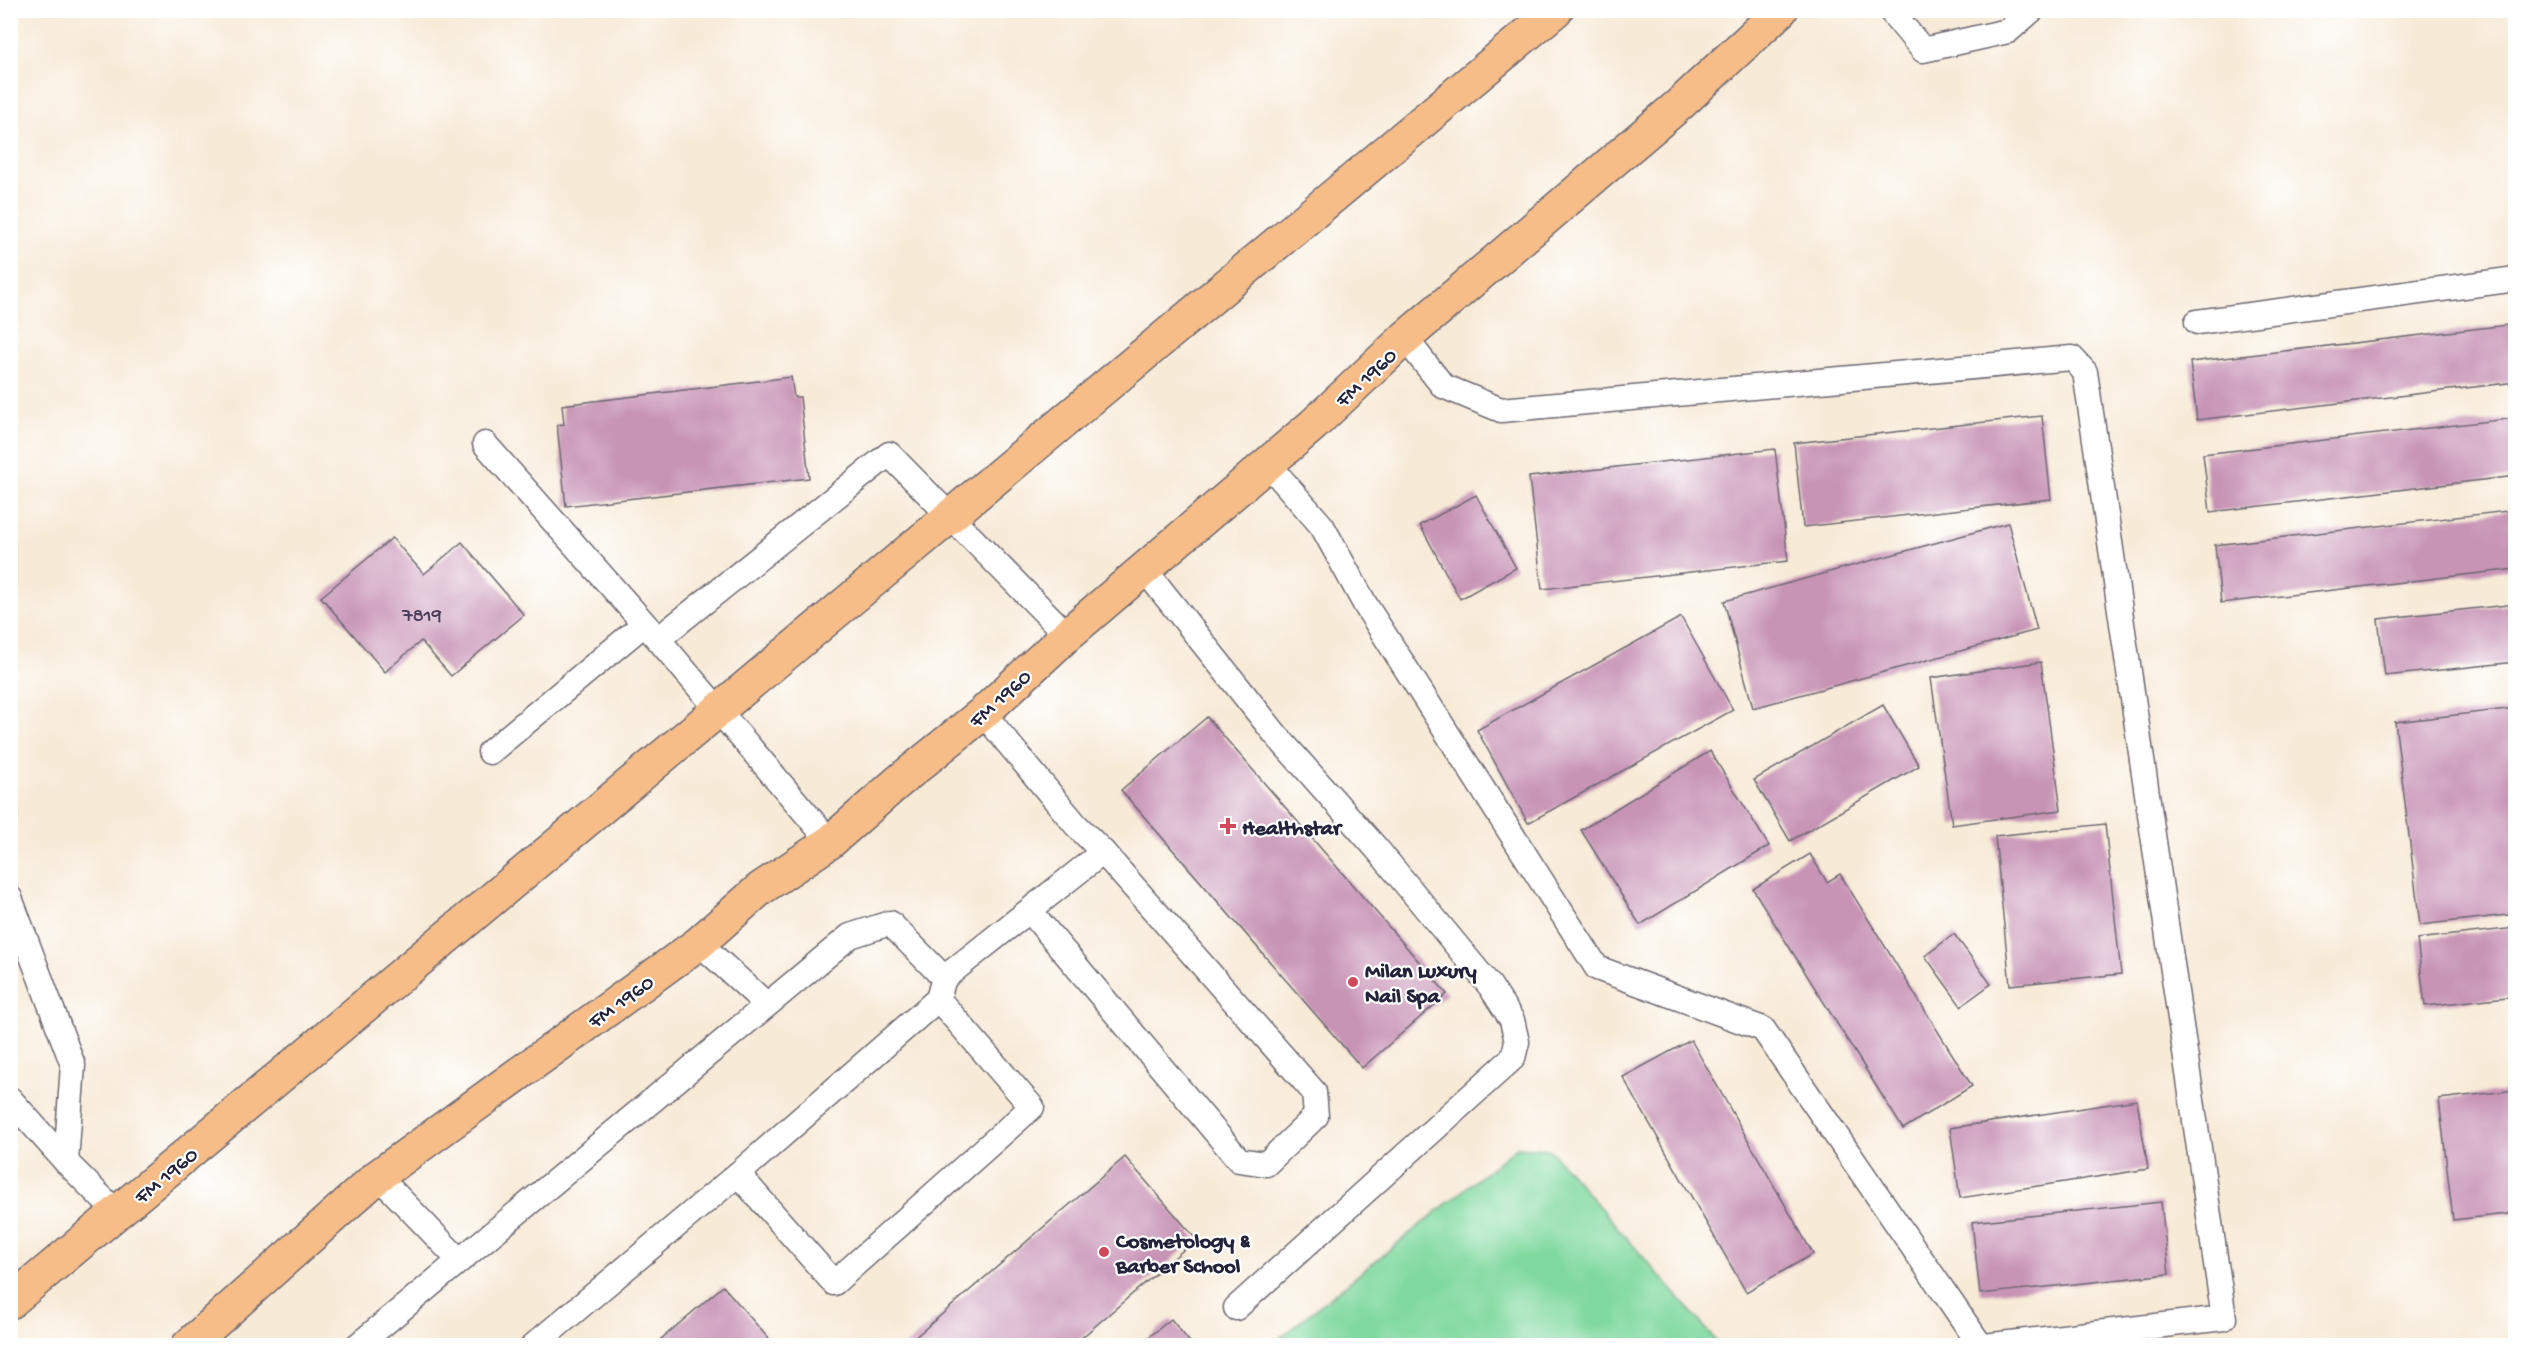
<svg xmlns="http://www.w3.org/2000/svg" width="2526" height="1356" font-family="'Gochi Hand',sans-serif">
	<rect width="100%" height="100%" fill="#fff"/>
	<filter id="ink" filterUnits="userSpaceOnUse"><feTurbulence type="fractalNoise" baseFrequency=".0167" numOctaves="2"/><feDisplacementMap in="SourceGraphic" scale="12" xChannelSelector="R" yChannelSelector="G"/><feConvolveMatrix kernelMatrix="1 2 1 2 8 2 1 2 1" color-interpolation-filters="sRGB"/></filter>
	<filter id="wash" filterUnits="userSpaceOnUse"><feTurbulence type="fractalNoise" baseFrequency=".008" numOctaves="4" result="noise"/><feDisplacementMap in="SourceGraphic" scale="24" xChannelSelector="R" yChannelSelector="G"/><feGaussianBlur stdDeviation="1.35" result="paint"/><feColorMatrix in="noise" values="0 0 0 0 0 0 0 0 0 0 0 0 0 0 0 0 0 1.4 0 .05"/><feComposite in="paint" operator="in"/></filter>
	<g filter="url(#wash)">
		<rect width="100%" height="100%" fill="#f7ead7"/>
		<polygon fill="#80d99f" stroke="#517e6d" stroke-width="1.5" points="1517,1147 1549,1149 1720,1345 1271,1345"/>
		<g id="blocks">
			<g fill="#c894b6">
				<polygon points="2516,324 2516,382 2197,420 2190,362"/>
				<polygon points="791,377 794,397 800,397 809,478 566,506 557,425 564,424 562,405"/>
				<polygon points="2042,416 2051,499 1803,527 1794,443"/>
				<polygon points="2516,418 2516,476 2210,512 2203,454"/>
				<polygon points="1775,449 1788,561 1542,589 1529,477"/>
				<polygon points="1476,495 1516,568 1460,599 1420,525"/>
				<polygon points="2516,510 2516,569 2221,603 2215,545"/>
				<polygon points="2008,523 2037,630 1753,708 1724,601"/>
				<polygon points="392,538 424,574 462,542 524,615 451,676 421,641 385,672 321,597"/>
				<polygon points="2516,604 2516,662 2385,676 2378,619"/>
				<polygon points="1681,617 1733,710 1528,823 1477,730"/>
				<polygon points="2041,662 2061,810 1952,825 1931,678"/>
				<polygon points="1883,705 1919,766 1790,841 1754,780"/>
				<polygon points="2516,708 2516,914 2420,925 2395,722"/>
				<polygon points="1207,717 1447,994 1362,1068 1121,790"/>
				<polygon points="1710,751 1769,846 1640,925 1581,830"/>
				<polygon points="2105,824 2121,974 2010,985 1995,836"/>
				<polygon points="1810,854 1827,882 1840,874 1972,1086 1903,1129 1753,889"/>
				<polygon points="2516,928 2516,996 2425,1006 2417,939"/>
				<polygon points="1954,934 1991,984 1961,1006 1925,956"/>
				<polygon points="1691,1040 1813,1254 1746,1292 1623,1077"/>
				<polygon points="2516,1090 2516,1213 2453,1220 2439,1099"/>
				<polygon points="2137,1100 2148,1169 1960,1198 1950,1128"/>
				<polygon points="1125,1157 1196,1239 1072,1346 905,1346"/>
				<polygon points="2161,1202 2169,1274 1980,1294 1972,1222"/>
				<polygon points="723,1286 775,1346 653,1346"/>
				<polygon points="1171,1319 1193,1346 1138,1346"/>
			</g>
		</g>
	</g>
	<g filter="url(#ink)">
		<use href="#blocks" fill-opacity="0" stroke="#6d6872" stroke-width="1.5"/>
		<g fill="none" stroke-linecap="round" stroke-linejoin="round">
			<defs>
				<g id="lane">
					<polyline points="1890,10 1923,50 2008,31 2032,10"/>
					<polyline points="2197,322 2516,279"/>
					<polyline points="1405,338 1443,386 1501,410 2072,358 2085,372 2224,1318 1984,1346"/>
					<polyline points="485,444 658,639"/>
					<polyline points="1268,464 1322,526 1366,606 1597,968 1763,1029 1981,1346"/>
					<polyline points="1145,570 1276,735 1377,849 1490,986 1512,1020 1517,1042 1513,1058 1236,1308"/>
					<polyline points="983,713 1076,825 1103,852 1314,1092 1316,1116 1266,1164 1239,1160 1030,911"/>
					<polyline points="490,752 644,624"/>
					<polyline points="830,842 658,639 889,454 1067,635"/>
					<polyline points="10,898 73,1065 66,1162"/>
					<polyline points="699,943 766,1004"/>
					<polyline points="10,1099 66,1162 117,1213"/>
					<polyline points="738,1174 834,1283 1032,1107 938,999"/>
					<polyline points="378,1176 459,1260"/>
					<polyline points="357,1346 850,936 890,923 944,978 1103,852"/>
					<polyline points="533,1346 738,1174 938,999 944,978"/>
				</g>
				<g id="primary">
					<polyline points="10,1302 1556,10"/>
					<polyline points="188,1346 378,1176 699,943 760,889 830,842 898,782 983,713 1067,635 1313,425 1405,338 1680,104 1781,10"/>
				</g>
			</defs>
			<use href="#lane" stroke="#6d6872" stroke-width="27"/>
			<use href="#primary" stroke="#6d6872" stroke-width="36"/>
			<use href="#lane" stroke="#fff" stroke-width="24"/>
			<use href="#primary" stroke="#f7bd88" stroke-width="33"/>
		</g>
	</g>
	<g fill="#d1495b" stroke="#fff" stroke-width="2">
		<path d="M1225 817h6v6h6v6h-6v6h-6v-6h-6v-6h6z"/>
		<circle cx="1353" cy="982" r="6"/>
		<circle cx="1104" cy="1252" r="6"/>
	</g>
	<g text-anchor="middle" stroke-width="4.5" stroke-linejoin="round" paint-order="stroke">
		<g font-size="20" fill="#4c3e5a">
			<text x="422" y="621">7819</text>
		</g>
		<g font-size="22" fill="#22223b" stroke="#fff">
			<text transform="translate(1365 376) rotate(-43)" y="8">FM 1960</text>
			<text transform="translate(999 697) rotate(-42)" y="8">FM 1960</text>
			<text transform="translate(620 1000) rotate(-36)" y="8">FM 1960</text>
			<text transform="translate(165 1174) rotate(-40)" y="8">FM 1960</text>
		</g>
		<g font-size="22" font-weight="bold" fill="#22223b" stroke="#fff" text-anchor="start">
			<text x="1242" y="834">Healthstar</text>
			<text x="1365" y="977">Milan Luxury<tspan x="1365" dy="25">Nail Spa</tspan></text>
			<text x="1116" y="1247">Cosmetology &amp;<tspan x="1116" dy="25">Barber School</tspan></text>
		</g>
	</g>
	<rect width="2526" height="1356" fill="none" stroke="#fff" stroke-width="36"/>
</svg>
